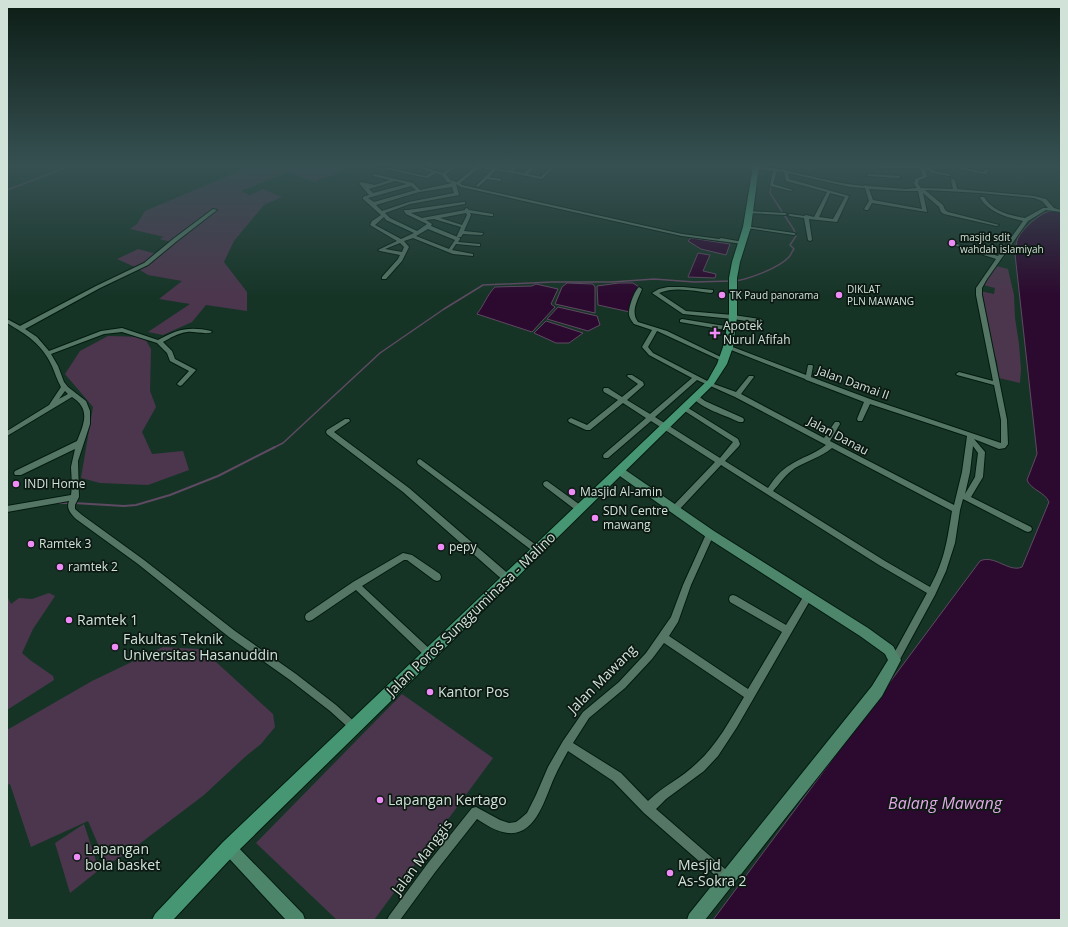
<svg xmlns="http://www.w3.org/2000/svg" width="1068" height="927" font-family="'Open Sans',sans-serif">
	<rect width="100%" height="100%" fill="#163426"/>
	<g fill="#4c364d">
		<polygon points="251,166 351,166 315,182 288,172 241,191 250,195 263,189 282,197 264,205 234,241 224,262 247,292 247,311 206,305 192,322 163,335 148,332 190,304 159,299 182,281 148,275 137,268 117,259 138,249 157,254 175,243 159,239 164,237 130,229 137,224 145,211"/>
		<polygon points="996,266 1008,269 1014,295 1015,318 1019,344 1021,369 1020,383 999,378 997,362 989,339 980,291 994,294 995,288 983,285 988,274"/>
		<polygon points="108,336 144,337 151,349 150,391 156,407 142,432 152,454 183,451 189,470 148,485 100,483 81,478 93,407 65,374 80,351"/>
		<polygon points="49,593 55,596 33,629 22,653 30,660 53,676 54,680 7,710 7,596 11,604 19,598 32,599"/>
		<polygon points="163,647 198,649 215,661 273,714 275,727 261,744 246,756 204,795 130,851 107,865 88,821 31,847 10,784 7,785 7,730 92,681"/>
		<polygon points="402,694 493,758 374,920 337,920 256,843"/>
		<polygon points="84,824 99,870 70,893 55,843"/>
	</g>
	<g fill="#2c092f" stroke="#5e4a62">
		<path d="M1050 211 1061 212V920H713L980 561C994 554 1009 573 1022 567L1049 502C1045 492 1031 490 1027 480L1037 454 1015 254C1016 249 1016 242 1018 238 1023 228 1040 213 1050 211Z"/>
		<polygon points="691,238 730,244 726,255 701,249 688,241"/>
		<polygon points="698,253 710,255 703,271 716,274 715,278 688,277"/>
		<polygon points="567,283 593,284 595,287 595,313 555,304 562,287"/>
		<polygon points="619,283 633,283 639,287 630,312 598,305 597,286"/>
		<path d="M536 284 558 289 551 304 555 307 532 332 477 314C484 305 487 295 495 287L532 286Z"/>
		<polygon points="558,307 597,316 600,325 588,331 547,319"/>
		<polygon points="546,321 583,333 569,343 556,343 534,333"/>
	</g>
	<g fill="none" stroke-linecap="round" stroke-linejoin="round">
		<g stroke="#5e4a62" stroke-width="1.5">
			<polyline points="7,190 70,166"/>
			<path d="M735 281C749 279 779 268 789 257 791 255 792 251 794 249L790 245 796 236 794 230 770 193 773 172"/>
			<polyline points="273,448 283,443 380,353 444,309 483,285 552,282 612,282 654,279 694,282 731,281"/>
		</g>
		<g stroke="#5e4a62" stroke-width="2">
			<polyline points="56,503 70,503"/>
			<polyline points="74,503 124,506 136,505 170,495 218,476 275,447"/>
		</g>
		<defs>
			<g id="street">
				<path d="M413 166H419L443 173 452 166H456L446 174 450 180 457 182 476 166C483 166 492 168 498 166L499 167 498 168 509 171 514 166H518L513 171 524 173 532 166H536L528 174 541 177 551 166H555L542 179 496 170 489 177 501 179V181L487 179 478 187 476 186 492 170 480 167 460 183 462 185 682 234 719 239 721 238 743 242 745 243 743 244 682 236 461 187 456 184 459 195 410 204 385 213 390 218 417 231 427 224 406 214 404 211V210H408L463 202H465V204L411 213 422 218 465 210V209L467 208 469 210 493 214V216H491L470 213 471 215 464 231 483 233V234L481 235 463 234 461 237H457V236L461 227 434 219 426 220 432 224 431 226 460 238V239L458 242 480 244V246H478L456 244 452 250 473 254V256L453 254 413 238 404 241 409 247 402 261 386 279H382V277L398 259 400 255 380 251 378 250 397 241 370 225 372 221 381 215 363 199V197L369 195 359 183 361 182 375 185 390 180 373 176V174H374L413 183 420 190 452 183 447 182 442 175 436 173 427 178 381 168 383 167 426 176 432 172ZM395 181 407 184 373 193 369 189ZM411 186 416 190 374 202 368 198ZM452 187 454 193 409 202 382 211 376 205 419 192ZM466 213 467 215 462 225 440 218ZM384 217 386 220 414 233 401 239 375 225ZM428 229 455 240 449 249 416 236ZM400 243 404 247 402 252 385 249Z"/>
				<path d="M755 166C792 169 827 183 864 186L866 185 868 186 906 189 917 188 914 184 915 179 923 176 920 168H880L878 167 879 166H922L931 168 934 171 952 175 950 176 932 173 929 170H925L927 177 919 180 918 184 921 188 953 189 951 180 953 179 955 180 957 189 1034 196 1046 199 1054 208 1061 210V212L1046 210 1028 221 987 279 982 288V295L1007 420 1008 444 1005 448 999 449 974 439 985 452 983 477 971 497 1031 527 1032 529 1031 531 1028 532 1025 531 963 499 960 510 955 543 946 571 935 595 898 663 895 664 892 663 891 660 892 657 927 593 879 565 721 465 677 512 674 513 671 512 670 510 671 508 715 462 651 421 608 458H604L603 456 604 454 646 418 623 403 590 430H586L569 422 568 420 571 418 587 425 618 400 604 392 603 390 604 388H608L622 397 638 384 628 377 627 376 628 375H632L643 382 644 385 627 400 650 414 692 378 649 355 642 347 652 330 634 324C632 321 630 319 629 315 628 309 634 291 639 287L642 289C638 299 630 312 638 322L667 331 727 360 726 361H722L657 331 648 347 653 353 711 383 736 392 749 376H753L754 377 753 378 741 394 824 438 835 422H839L840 424 830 441 954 505 962 472 967 436 870 404 862 421H858L857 419 864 402 809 381 806 380 805 379 726 348 725 347 726 346H730L806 375 808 365H812L813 366 811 377 870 399 1001 443V420L994 385 957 375 956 374 959 372 993 381 976 295V288L996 259 953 245 957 244 998 256 1023 221C1006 217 990 213 980 198V197H984C993 212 1009 215 1025 218L1043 208H1048L1042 201 1034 198 981 193 927 190H925L943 205 945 210 948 212 999 225 997 226 944 214 941 212 939 207 923 193 927 212 872 203 868 210H866L864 209 869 201 865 188 850 187 788 173 789 179 849 196 837 222 809 219 812 240 810 241 808 240 804 218 790 216 788 215 790 214 804 216 806 215 814 217 827 192 786 181 784 172 777 171 773 184 793 190 791 191 770 186 773 171 755 168 754 167ZM869 189 906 191H918L922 209 873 200ZM830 193 845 197 833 219 819 217ZM697 380 735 397 826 445C815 454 802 457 790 465 781 470 774 479 768 488L725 461 739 446 740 444 738 439 685 406H683L680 408 733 442 720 458 655 417ZM973 446 978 453 975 477 965 494 970 472ZM832 448 952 511C947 541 945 559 930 587L885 561 773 491C780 483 786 474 795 468 807 461 821 457 832 448Z"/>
				<polygon points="949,166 956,166 983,172 986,169 989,170 986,174 983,174"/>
				<polygon points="868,174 899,176 901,177 899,178 869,176 868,176"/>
				<path d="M213 209 217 210 177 241 148 265 100 288 25 329 37 337 49 351 101 331 122 328 158 340C177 329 190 326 211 331L212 332C207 335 194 331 187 332 178 333 170 338 163 342L172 351 175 359 196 370 182 385 180 386 177 384 189 371 170 361 167 353 157 343 122 332 104 334 51 354 58 366 64 382 68 387 86 401 90 411V424L78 461 79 497 75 505V509L82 515 144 560 235 631 296 674 336 705 357 724 359 727 357 730 354 732 351 730 330 711 290 680 229 637 138 564 76 519C71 514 66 509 69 501L7 512V506L71 495 72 486 71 467 75 449 21 475H15L14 473 15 471 77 441C84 424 91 409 72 397L7 436V431L49 405 61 387C57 380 55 373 52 366 42 344 27 335 7 323V319L20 326 96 286 144 263 173 239ZM65 391 68 394 59 399Z"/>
				<polygon points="747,211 785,213 787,214 785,215 749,213 747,212"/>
				<polygon points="745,226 794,233 796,234 794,235 747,228 745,227"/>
				<path d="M668 287H683L713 290V292L711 293C694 291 675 286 659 293L686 311 733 315 760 319 763 321 760 323 733 319 683 314 652 293 659 289Z"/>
				<polygon points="682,319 731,327 734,329 731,331 680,322 680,320"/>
				<path d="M693 395H697L705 401 743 418 744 420 743 422H739C725 415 702 409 692 397Z"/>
				<polygon points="345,419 349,419 350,421 334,432 409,488 511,576 512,579 511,582 508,583 505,582 403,492 327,434 326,432 327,430"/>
				<polygon points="420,459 540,548 541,550 540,552 537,553 534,552 418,464 417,462 418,460"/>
				<polygon points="547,481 583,507 584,509 583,511 580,512 577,511 544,486 543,484 544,482"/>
				<path d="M710 531 713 532 714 534 691 585 678 622 669 636 748 689 782 632 730 602 729 599 730 596 733 595 736 596 786 625 805 594 808 593 811 594 812 597 737 727 718 756 704 771 666 799 656 809 732 875 734 879 732 883 728 885 724 883 644 813 613 781 568 751C563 760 558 769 554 778 545 798 536 836 508 833 497 832 486 825 477 819L436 871 400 920H387L389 916 428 863 472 808 476 807 500 820 509 823 516 822 520 819 527 813 536 795 548 767 563 741 583 712 619 682 646 653 671 617 683 585 707 532ZM664 643 744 697C730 720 717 745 697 763 682 778 663 786 648 801L621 773 573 743 589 718 625 688 652 659Z"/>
				<polygon points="403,553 412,555 440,574 441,577 440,580 437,581 434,580 407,560 404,560 362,586 433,652 434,655 433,658 430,659 427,658 356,590 312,620 309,621 306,620 305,617 306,614 353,582"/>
			</g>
			<g id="secondary">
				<polygon points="621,467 714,531 868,628 893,646 901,660 882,696 705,920 687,920 689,914 872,686 888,660 885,654 860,636 706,537 617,474 616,471 617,468"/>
				<polygon points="229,840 234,843 303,914 305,920 286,920 224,853 221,848 224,843"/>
			</g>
			<polygon id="primary" points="753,166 759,166 751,227 740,262 737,278 737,317 733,347 727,364 714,384 235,854 173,920 152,920 155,914 223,842 708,380 717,364 723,347 729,317 729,278 732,262 743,227"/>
		</defs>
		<use href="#street" stroke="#001b0f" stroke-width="2"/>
		<use href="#secondary" stroke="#001b0f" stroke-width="2"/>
		<use href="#primary" stroke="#001b0f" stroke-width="2"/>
		<use href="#street" fill="#567665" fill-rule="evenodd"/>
		<use href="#secondary" fill="#4e866c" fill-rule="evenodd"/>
		<use href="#primary" fill="#469673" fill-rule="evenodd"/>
	</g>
	<linearGradient id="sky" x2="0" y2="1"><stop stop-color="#0c1d15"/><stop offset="0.56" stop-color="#365052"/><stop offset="1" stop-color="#365052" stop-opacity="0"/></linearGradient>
	<rect width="1068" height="296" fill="url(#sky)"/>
	<g fill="#ef8bf7" stroke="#0c1912" stroke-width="1.5">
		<circle cx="952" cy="243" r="4"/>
		<circle cx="722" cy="295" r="4"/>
		<circle cx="839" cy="295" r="4"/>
		<path d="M713 327h4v4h4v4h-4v4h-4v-4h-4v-4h4z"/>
		<circle cx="16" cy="484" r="4"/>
		<circle cx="572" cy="492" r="4"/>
		<circle cx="595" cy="518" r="4"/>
		<circle cx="31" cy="544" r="4"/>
		<circle cx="441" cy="547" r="4"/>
		<circle cx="60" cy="567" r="4"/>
		<circle cx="69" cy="620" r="4"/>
		<circle cx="115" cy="647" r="4"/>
		<circle cx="430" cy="692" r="4"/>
		<circle cx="380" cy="800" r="4"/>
		<circle cx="77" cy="857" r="4"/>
		<circle cx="670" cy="873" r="4"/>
	</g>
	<g text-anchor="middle" stroke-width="3.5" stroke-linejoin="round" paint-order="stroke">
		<g font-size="10" fill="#d1e2d9" stroke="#0c1912" text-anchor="start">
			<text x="960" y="241">masjid sdit<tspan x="960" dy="12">wahdah islamiyah</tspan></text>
			<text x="847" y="293">DIKLAT<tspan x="847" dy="12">PLN MAWANG</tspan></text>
			<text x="730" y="299">TK Paud panorama</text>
		</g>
		<g font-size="12" fill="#d1e2d9" stroke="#0c1912" text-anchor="start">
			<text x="723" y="330">Apotek<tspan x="723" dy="14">Nurul Afifah</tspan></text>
			<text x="24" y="488">INDI Home</text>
			<text x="580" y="496">Masjid Al-amin</text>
			<text x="603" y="515">SDN Centre<tspan x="603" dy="14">mawang</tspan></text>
			<text x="39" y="548">Ramtek 3</text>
			<text x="449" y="551">pepy</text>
			<text x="68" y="571">ramtek 2</text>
		</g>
		<g font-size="12" fill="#d1e2d9" stroke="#0c1912">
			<text transform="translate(853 383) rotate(20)" y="4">Jalan Damai II</text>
			<text transform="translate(838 436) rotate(28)" y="4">Jalan Danau</text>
		</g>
		<g font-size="14" fill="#d1e2d9" stroke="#0c1912">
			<text transform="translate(471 614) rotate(-44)" y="5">Jalan Poros Sungguminasa - Malino</text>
			<text transform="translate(602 679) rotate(-45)" y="5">Jalan Mawang</text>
			<text transform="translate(422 857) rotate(-53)" y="5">Jalan Manggis</text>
		</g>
		<g font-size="14" fill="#d1e2d9" stroke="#0c1912" text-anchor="start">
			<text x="77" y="625">Ramtek 1</text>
			<text x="123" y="644">Fakultas Teknik<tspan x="123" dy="16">Universitas Hasanuddin</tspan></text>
			<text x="438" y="697">Kantor Pos</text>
			<text x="388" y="805">Lapangan Kertago</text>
			<text x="85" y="854">Lapangan<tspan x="85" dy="16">bola basket</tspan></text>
			<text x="678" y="870">Mesjid<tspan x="678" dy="16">As-Sokra 2</tspan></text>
		</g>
		<g font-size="16" font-style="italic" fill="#e3a7e7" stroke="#0c1912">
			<text x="945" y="809">Balang Mawang</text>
		</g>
	</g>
	<rect width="1068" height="927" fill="none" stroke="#d1e2d9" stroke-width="16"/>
</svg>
